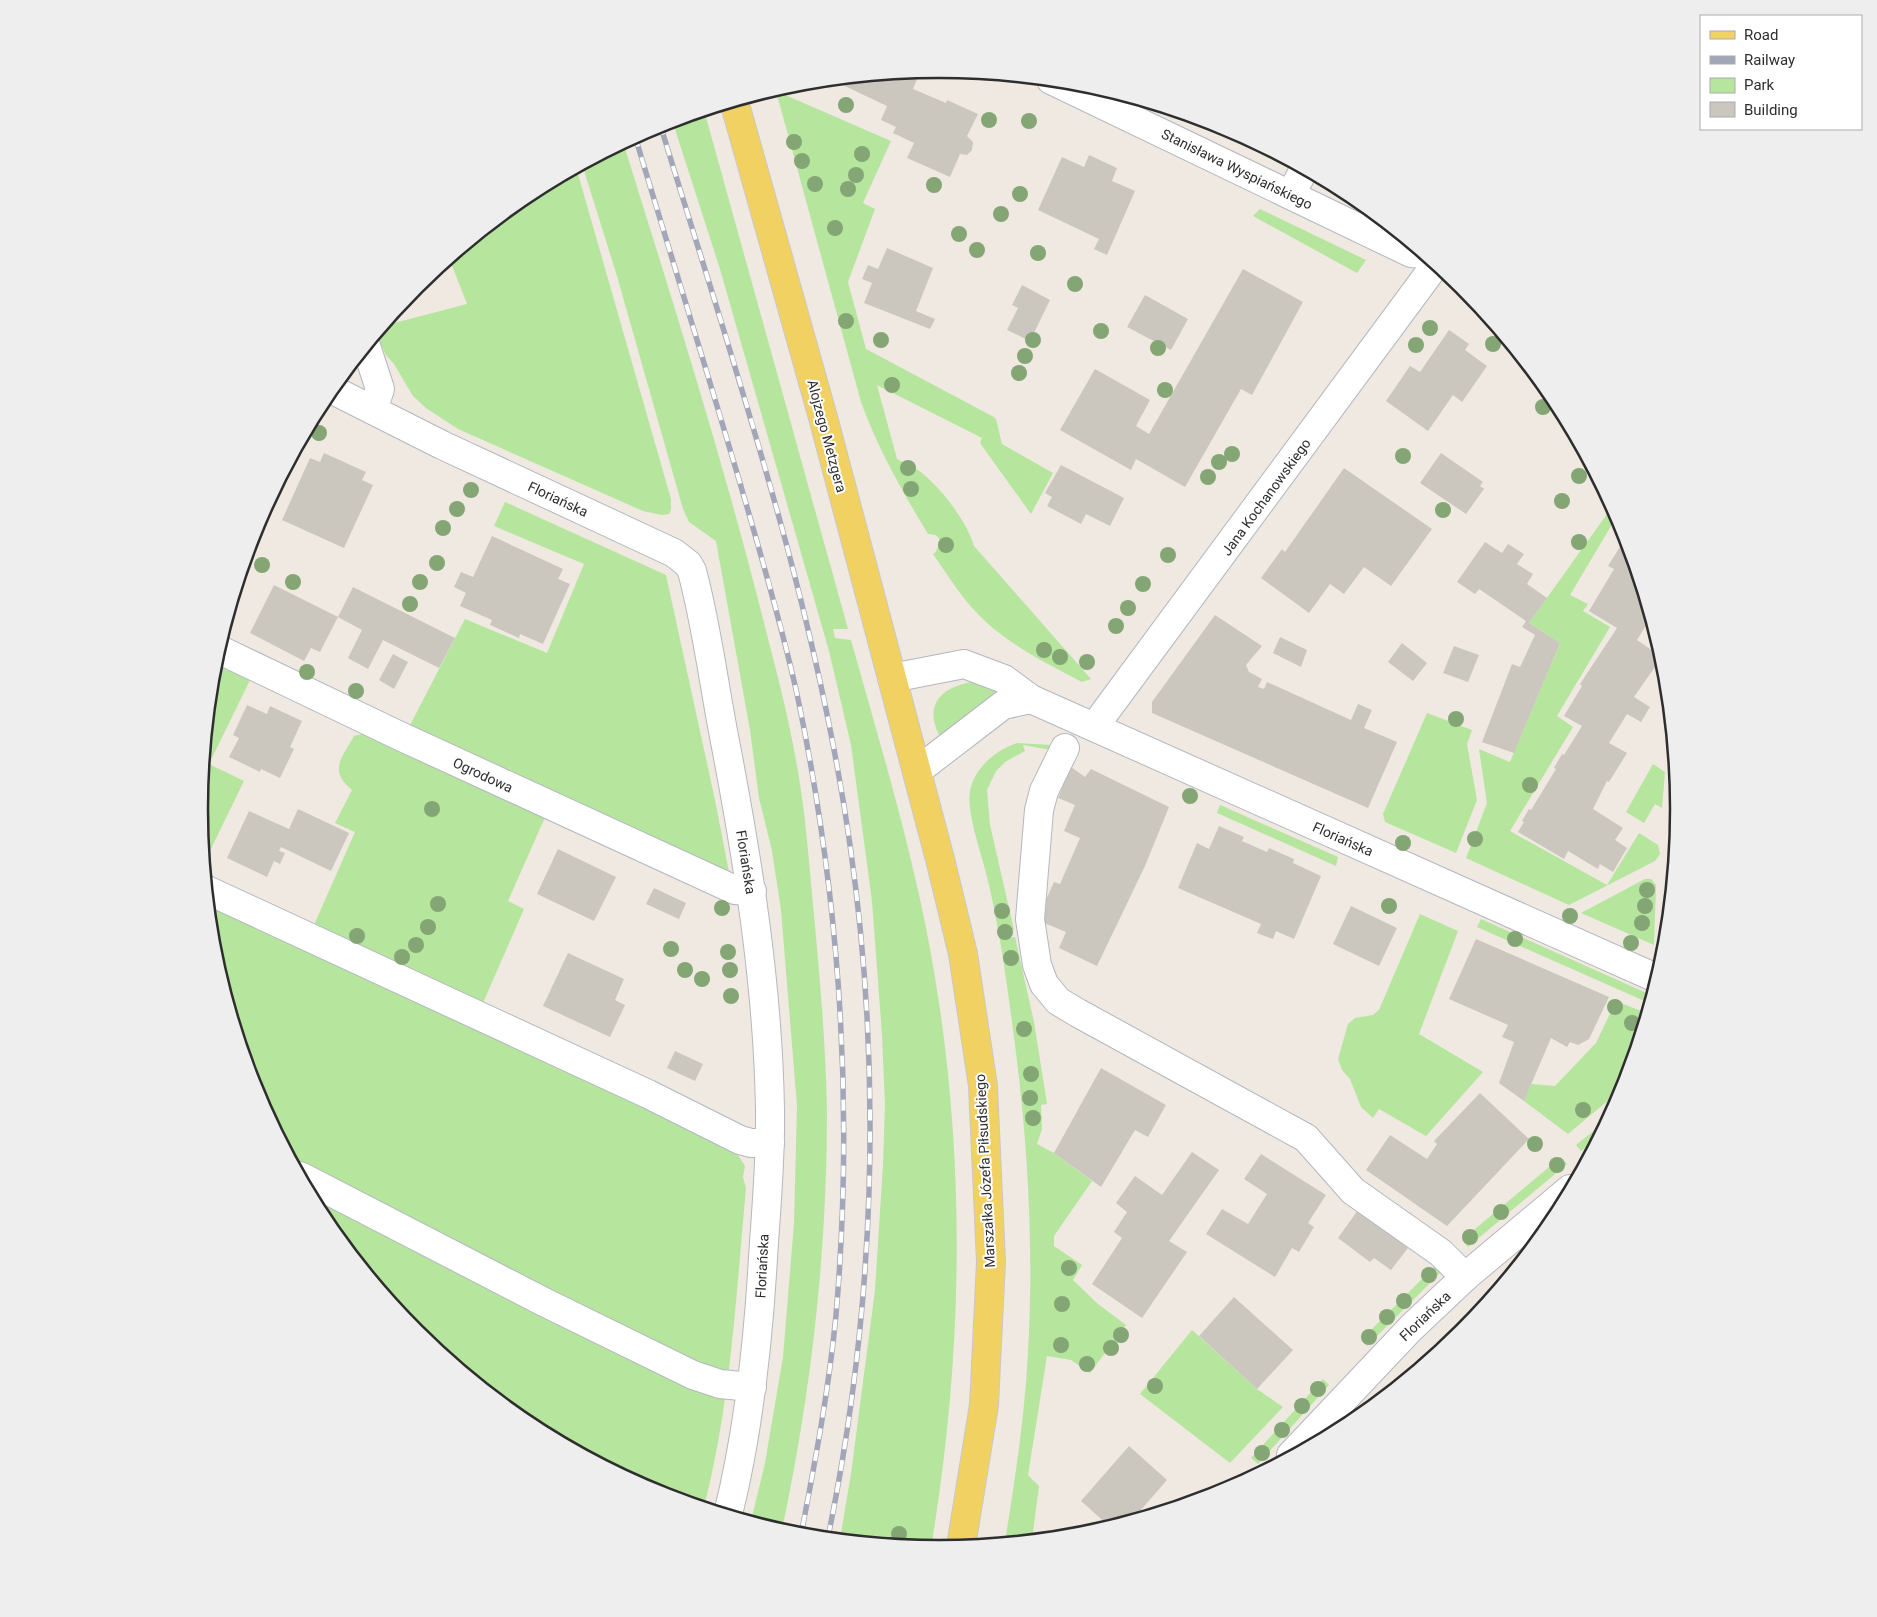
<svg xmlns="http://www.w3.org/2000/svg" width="1877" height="1617" font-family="Roboto,sans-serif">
	<rect width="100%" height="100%" fill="#efe9e1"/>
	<g fill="#b6e59e">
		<path d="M776 91 891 141 863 203 875 209 848 282 866 349 992 416 996 419 1002 444 1053 473 1031 514 980 443 982 438 877 385 897 459C903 463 911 466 918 470 939 485 967 521 974 546L1091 679 1082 682C1048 664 1013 647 985 621 964 602 949 577 933 554L936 552 940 540 936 535 928 534C902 491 878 449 861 402Z"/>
		<path d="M704 110 848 629H833L835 638 851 640C875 726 901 812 920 899 967 1114 967 1332 931 1548L840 1539 851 1474 875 1290 883 1165 885 1104 882 1035 872 901 851 745 829 651 720 269 672 120Z"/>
		<path d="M623 142C671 296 720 450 760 607 773 659 788 712 797 766 806 815 809 865 814 915 820 980 826 1047 827 1113 827 1254 811 1393 782 1530L751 1521 765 1463 783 1357 794 1223 797 1106 781 910 772 851 759 798 750 730 716 541 689 522 683 509 617 276 582 164Z"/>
		<polygon points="576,167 671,499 671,510 669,514 662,515 643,511 458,429 426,408 413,396 394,364 386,355 376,334 391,315 394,323 467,304 449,258 528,193"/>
		<polygon points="1260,209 1366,260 1357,273 1253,216"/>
		<polygon points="505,502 666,575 715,800 729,872 670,850 408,729 465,619 547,653 584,564 494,526"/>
		<polygon points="1612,507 1617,516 1570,595 1588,604 1583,611 1610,627 1557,716 1573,727 1510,831 1607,885 1639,833 1658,845 1660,854 1655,861 1569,905 1466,858 1487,803 1479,749 1510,762 1560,643 1529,623"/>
		<polygon points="215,658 252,676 209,764 244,781 204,863 199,808"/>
		<path d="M978 681 1010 689 963 717 943 736 939 735C922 700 947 685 978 681Z"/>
		<polygon points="1427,713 1472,730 1467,744 1477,800 1456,853 1385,822 1383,814"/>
		<path d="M369 732 546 815 508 901 524 909 483 1003 734 1121 733 1124 314 925 355 832 335 823 352 790C328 770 342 758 354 736Z"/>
		<path d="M1017 743 1052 745 1051 750 1023 745 1025 751 1005 762 996 771 987 790 990 825 1014 930 999 925 1002 939 1015 937 1034 1022 1047 1104 1041 1105 1042 1129 1037 1144 1054 1153 1092 1181 1054 1236V1246L1082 1265 1073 1280 1098 1304 1126 1325 1090 1373 1071 1360 1047 1356 1028 1475 1039 1486 1032 1539 1005 1542C1015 1479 1025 1415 1028 1352 1034 1252 1028 1144 1015 1045 1008 991 1001 937 989 885 984 860 966 814 970 791 975 767 995 751 1017 743Z"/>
		<polygon points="1653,764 1665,772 1662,808 1655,804 1644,823 1626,812"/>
		<polygon points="1220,805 1338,857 1336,866 1217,813"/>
		<polygon points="1645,879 1651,879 1656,885 1654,945 1581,913"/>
		<path d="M208 906 537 1053 736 1152 745 1166 743 1177 746 1188C736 1295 731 1402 704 1507L655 1492 527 1423 415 1331 323 1219 255 1091 213 953Z"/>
		<polygon points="1420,914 1458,931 1419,1034 1483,1072 1426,1136 1379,1109 1373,1118 1361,1107 1350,1079 1342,1070 1338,1059 1348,1024 1355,1018 1373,1015 1379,1010"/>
		<polygon points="1481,919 1651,995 1649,1003 1477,927"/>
		<polygon points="1616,1001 1646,1013 1623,1088 1568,1134 1524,1101 1531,1084 1555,1086 1596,1043"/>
		<polygon points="1606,1121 1597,1139 1581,1151 1576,1145"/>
		<polygon points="1561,1157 1567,1164 1468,1247 1462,1240"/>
		<polygon points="1435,1266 1441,1272 1367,1346 1361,1340"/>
		<polygon points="1192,1330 1257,1389 1283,1407 1230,1463 1140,1394"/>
		<polygon points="1323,1379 1329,1385 1258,1464 1251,1458"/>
	</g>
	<g fill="#cbc7bf">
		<polygon points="921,70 913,89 946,103 947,100 978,114 967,136 973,142 972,150 967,155 960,154 950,177 907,158 914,143 893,133 896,127 881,120 887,106 830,79"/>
		<polygon points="1089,155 1117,168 1112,181 1135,191 1107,255 1094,249 1099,239 1038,210 1062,157 1084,167"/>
		<polygon points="887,248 933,268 916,311 935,319 930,329 864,303 872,283 862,279 868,265 878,269"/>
		<polygon points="1243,269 1303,302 1252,395 1241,389 1185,487 1136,459 1131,470 1060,430 1095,369 1150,400 1136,426 1149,434"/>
		<polygon points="1022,285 1050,300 1030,341 1007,330 1018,308 1012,305"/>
		<polygon points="1145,295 1188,319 1171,350 1127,327"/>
		<polygon points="1449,330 1469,344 1465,350 1487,366 1462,402 1453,395 1428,431 1386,401 1410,366 1420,372"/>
		<polygon points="324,453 366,472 362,480 373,485 344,548 282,520 310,458 320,462"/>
		<polygon points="1441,453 1483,482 1480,486 1484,489 1466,514 1420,483"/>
		<polygon points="1061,465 1124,498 1110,526 1086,514 1081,524 1047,506 1052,497 1045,493"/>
		<polygon points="1344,468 1432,529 1391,586 1364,567 1344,594 1330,584 1309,613 1261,578 1282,549 1285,552"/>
		<polygon points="492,536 563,569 558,579 570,584 543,644 520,634 519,638 490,625 492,620 460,606 466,593 454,587 461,572 473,577"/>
		<polygon points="1626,537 1646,605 1644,608 1648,611 1650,619 1637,640 1662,657 1634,697 1650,707 1641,722 1627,714 1609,743 1627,753 1609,782 1607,781 1593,809 1623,828 1615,840 1627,848 1613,872 1600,864 1598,869 1568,851 1564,859 1518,832 1524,822 1522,821 1529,809 1531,810 1556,769 1554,768 1562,754 1564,755 1582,726 1564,716 1582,686 1580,684 1617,628 1589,611 1614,569 1608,566"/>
		<polygon points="1485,542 1502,553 1508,544 1524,554 1517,564 1533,574 1527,584 1547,598 1529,623 1560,643 1514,753 1482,742 1512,664 1520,667 1535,635 1522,627 1526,621 1479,589 1475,594 1457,582"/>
		<polygon points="274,585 338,617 353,587 455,638 439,668 383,640 368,669 348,658 362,630 338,617 320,652 311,648 304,661 250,633"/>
		<polygon points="1215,615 1262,646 1246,665 1249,672 1262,679 1258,687 1264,689 1267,682 1351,720 1358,704 1372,710 1364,728 1397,742 1368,808 1152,713 1152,702"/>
		<polygon points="1280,637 1307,650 1301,667 1273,653"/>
		<polygon points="1402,643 1427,663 1413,681 1388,662"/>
		<polygon points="1454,646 1479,655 1468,682 1443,673"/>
		<polygon points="393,654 408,662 394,689 379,680"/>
		<polygon points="247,705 267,714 270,706 302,721 290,747 294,749 280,778 261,769 260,772 229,757 239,738 233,735"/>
		<polygon points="1071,767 1085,777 1091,769 1169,807 1145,866 1097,966 1059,948 1066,932 1037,920 1054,882 1060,884 1080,838 1064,831 1075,805 1058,798"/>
		<polygon points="298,809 349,833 331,871 281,847 279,851 285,853 280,864 274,861 267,877 227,858 249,811 289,829"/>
		<polygon points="1219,826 1244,837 1242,841 1267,852 1269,848 1294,859 1293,863 1321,876 1294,939 1276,931 1273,939 1257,933 1261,924 1178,888 1197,843 1209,849"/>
		<polygon points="558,849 616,877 594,921 537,894"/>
		<polygon points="654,888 686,903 679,919 646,904"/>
		<polygon points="1351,906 1397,928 1379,966 1333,944"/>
		<polygon points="1476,939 1609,997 1589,1039 1578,1045 1570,1042 1567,1047 1551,1038 1524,1101 1499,1083 1514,1042 1502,1037 1508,1025 1449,999"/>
		<polygon points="568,953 624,979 615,1000 625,1005 610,1037 543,1006"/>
		<polygon points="675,1051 703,1064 695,1081 667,1068"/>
		<polygon points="1101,1068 1166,1105 1148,1137 1135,1130 1101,1187 1054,1153"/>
		<polygon points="1480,1093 1529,1139 1447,1226 1366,1170 1390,1135 1427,1159 1437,1144 1434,1141"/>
		<polygon points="1192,1152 1219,1170 1169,1241 1187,1252 1142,1318 1092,1284 1122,1238 1114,1232 1127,1212 1116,1203 1135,1176 1162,1195"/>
		<polygon points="1261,1154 1326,1195 1308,1223 1314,1227 1299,1252 1292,1248 1275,1277 1206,1234 1222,1209 1248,1224 1267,1194 1244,1179"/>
		<polygon points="1358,1210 1408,1248 1391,1270 1374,1258 1370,1262 1338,1238"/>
		<polygon points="1234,1297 1293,1350 1257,1389 1199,1336"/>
		<polygon points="1129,1446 1167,1480 1133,1519 1109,1526 1081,1501"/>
	</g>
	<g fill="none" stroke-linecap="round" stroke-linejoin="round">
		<defs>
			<g id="minor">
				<polyline points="1051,80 1411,253 1424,254"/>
				<polyline points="1291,195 1304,169"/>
				<polyline points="366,346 380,389 373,410"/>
				<path d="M331 389 442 445 674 553 688 564 692 571C706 623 713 678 723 731 747 855 768 983 770 1110 771 1160 766 1209 763 1258 758 1345 749 1430 728 1514"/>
				<polyline points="218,649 402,737 735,890 752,891"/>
				<polyline points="892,678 964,664 1004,679 1031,699 1656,978"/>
				<polyline points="1094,727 1436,264"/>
				<polyline points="1065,748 1044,791 1039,810 1030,919 1037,965 1044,984 1058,1001 1078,1013 1306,1138 1353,1191 1441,1253 1465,1277"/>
				<polyline points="917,771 1003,705 1031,699"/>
				<polyline points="207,890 648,1094 740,1140 751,1143 770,1143"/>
				<polyline points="300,1176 544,1302 693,1375 720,1384 752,1387"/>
				<polyline points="1291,1455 1411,1328 1465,1277 1570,1189"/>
			</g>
			<polyline id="major" points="734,101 824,421 941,863 963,954 983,1086 991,1262 984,1405 961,1546"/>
		</defs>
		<use href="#minor" stroke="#b4b7c1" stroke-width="30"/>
		<use href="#major" stroke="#c9c9c9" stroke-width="30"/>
		<use href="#minor" stroke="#fff" stroke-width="28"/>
		<use href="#major" stroke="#f2d163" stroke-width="28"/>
		<defs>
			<g id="rail">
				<path d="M660 124C732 361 815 599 850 845 883 1075 875 1310 828 1537"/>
				<path d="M635 136C672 260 711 383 747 507 765 569 783 631 797 694 840 898 854 1107 836 1315 829 1389 815 1462 801 1535"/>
			</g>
		</defs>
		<use href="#rail" stroke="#a3a6b8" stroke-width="5.5"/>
		<use href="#rail" stroke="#fff" stroke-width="4" stroke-dasharray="11" stroke-linecap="butt"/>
	</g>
	<g fill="#84a574">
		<circle cx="846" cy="105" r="8"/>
		<circle cx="989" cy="120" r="8"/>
		<circle cx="1029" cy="121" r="8"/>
		<circle cx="794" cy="142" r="8"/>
		<circle cx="862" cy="154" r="8"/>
		<circle cx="802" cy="161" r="8"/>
		<circle cx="856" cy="175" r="8"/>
		<circle cx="815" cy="184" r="8"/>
		<circle cx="934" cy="185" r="8"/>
		<circle cx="848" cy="189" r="8"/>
		<circle cx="1020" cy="194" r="8"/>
		<circle cx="1001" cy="214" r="8"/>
		<circle cx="835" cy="228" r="8"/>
		<circle cx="959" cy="234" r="8"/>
		<circle cx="977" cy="250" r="8"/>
		<circle cx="1038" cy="253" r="8"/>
		<circle cx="1075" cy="284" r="8"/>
		<circle cx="846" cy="321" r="8"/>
		<circle cx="1430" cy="328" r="8"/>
		<circle cx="1101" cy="331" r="8"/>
		<circle cx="881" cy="340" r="8"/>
		<circle cx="1033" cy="340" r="8"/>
		<circle cx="1493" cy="344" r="8"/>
		<circle cx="1416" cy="345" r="8"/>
		<circle cx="1158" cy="348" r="8"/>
		<circle cx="1025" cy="356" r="8"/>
		<circle cx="1019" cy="373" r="8"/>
		<circle cx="892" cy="385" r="8"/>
		<circle cx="1165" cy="390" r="8"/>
		<circle cx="1543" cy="407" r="8"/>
		<circle cx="319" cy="433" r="8"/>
		<circle cx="1232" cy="454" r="8"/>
		<circle cx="1403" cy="456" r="8"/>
		<circle cx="1219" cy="462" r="8"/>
		<circle cx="908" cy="468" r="8"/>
		<circle cx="1579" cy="476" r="8"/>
		<circle cx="1208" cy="477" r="8"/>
		<circle cx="911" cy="489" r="8"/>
		<circle cx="471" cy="490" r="8"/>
		<circle cx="1562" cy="501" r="8"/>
		<circle cx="457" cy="509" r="8"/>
		<circle cx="1443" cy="510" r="8"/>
		<circle cx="443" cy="528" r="8"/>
		<circle cx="1579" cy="542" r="8"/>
		<circle cx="946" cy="545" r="8"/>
		<circle cx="1168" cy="555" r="8"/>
		<circle cx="437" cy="563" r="8"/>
		<circle cx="262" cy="565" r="8"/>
		<circle cx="293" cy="582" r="8"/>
		<circle cx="420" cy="582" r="8"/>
		<circle cx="1143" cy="584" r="8"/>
		<circle cx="410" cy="604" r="8"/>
		<circle cx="1128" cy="608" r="8"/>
		<circle cx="1116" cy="626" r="8"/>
		<circle cx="1044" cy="650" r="8"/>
		<circle cx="1060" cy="657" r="8"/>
		<circle cx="1087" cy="662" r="8"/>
		<circle cx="307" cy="672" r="8"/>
		<circle cx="356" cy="691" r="8"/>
		<circle cx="1456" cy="719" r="8"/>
		<circle cx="1530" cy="785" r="8"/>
		<circle cx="1190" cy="796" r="8"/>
		<circle cx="432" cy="809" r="8"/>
		<circle cx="1475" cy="839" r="8"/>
		<circle cx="1403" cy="843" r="8"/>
		<circle cx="1647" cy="890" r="8"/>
		<circle cx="438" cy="904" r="8"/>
		<circle cx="1389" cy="906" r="8"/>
		<circle cx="1645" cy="906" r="8"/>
		<circle cx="722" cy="908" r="8"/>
		<circle cx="1002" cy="911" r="8"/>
		<circle cx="1570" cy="916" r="8"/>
		<circle cx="1642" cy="923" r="8"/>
		<circle cx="428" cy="927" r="8"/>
		<circle cx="1005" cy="932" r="8"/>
		<circle cx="357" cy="936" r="8"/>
		<circle cx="1515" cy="939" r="8"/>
		<circle cx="1631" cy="943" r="8"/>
		<circle cx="416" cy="945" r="8"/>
		<circle cx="671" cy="949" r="8"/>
		<circle cx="728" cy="952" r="8"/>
		<circle cx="402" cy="957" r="8"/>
		<circle cx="1011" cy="958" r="8"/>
		<circle cx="685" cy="970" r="8"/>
		<circle cx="730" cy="970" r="8"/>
		<circle cx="702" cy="979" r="8"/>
		<circle cx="731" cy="996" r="8"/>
		<circle cx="1615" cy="1007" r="8"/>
		<circle cx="1632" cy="1023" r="8"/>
		<circle cx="1024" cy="1029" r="8"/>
		<circle cx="1031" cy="1074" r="8"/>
		<circle cx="1030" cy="1098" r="8"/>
		<circle cx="1583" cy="1110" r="8"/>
		<circle cx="1033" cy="1118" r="8"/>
		<circle cx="1535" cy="1144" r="8"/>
		<circle cx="1557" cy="1165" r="8"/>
		<circle cx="1501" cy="1212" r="8"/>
		<circle cx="1470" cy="1237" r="8"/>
		<circle cx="1069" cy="1268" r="8"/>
		<circle cx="1429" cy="1275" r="8"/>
		<circle cx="1404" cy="1301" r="8"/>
		<circle cx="1062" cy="1304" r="8"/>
		<circle cx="1387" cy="1317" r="8"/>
		<circle cx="1121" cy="1335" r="8"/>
		<circle cx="1369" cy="1337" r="8"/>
		<circle cx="1061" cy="1345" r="8"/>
		<circle cx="1111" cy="1348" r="8"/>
		<circle cx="1087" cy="1364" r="8"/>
		<circle cx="1155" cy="1386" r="8"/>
		<circle cx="1318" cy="1389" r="8"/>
		<circle cx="1302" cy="1406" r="8"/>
		<circle cx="1282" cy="1430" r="8"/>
		<circle cx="1262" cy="1453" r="8"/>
		<circle cx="899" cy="1534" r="8"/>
	</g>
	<g text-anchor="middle" stroke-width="4" stroke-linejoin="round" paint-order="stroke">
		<g font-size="14" fill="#2e2e2e" stroke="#fff">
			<text transform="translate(1237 169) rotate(26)" y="5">Stanisława Wyspiańskiego</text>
			<text transform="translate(827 436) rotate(75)" y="5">Alojzego Metzgera</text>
			<text transform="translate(1266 497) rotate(-54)" y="5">Jana Kochanowskiego</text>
			<text transform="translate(558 499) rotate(25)" y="5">Floriańska</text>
			<text transform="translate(483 775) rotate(25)" y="5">Ogrodowa</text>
			<text transform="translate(1343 839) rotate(24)" y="5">Floriańska</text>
			<text transform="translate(746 862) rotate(81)" y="5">Floriańska</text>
			<text transform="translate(985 1171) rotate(-93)" y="5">Marszałka Józefa Piłsudskiego</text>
			<text transform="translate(762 1266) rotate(-87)" y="5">Floriańska</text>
			<text transform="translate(1425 1316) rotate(-44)" y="5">Floriańska</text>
		</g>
	</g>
	<path d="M0 0H1877V1617H0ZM208 809a731 731 0 1 1 1462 0a731 731 0 1 1-1462 0Z" fill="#eee" fill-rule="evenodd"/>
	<path fill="none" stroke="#2e2e2e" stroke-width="2.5" d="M208 809a731 731 0 1 1 1462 0a731 731 0 1 1-1462 0Z"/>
	<rect x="1700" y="15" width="162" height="115" fill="#ffffff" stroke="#ababab"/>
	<rect x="1710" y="31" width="25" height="8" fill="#f2d163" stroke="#ababab"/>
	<text x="1744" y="40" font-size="15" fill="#2e2e2e">Road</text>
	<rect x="1710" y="56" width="25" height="8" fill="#a3a6b8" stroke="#ababab"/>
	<text x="1744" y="65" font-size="15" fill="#2e2e2e">Railway</text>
	<rect x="1710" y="78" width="25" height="15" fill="#b6e59e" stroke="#ababab"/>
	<text x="1744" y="90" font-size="15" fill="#2e2e2e">Park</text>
	<rect x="1710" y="102" width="25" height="15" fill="#cbc7bf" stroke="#ababab"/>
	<text x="1744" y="115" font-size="15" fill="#2e2e2e">Building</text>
</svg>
